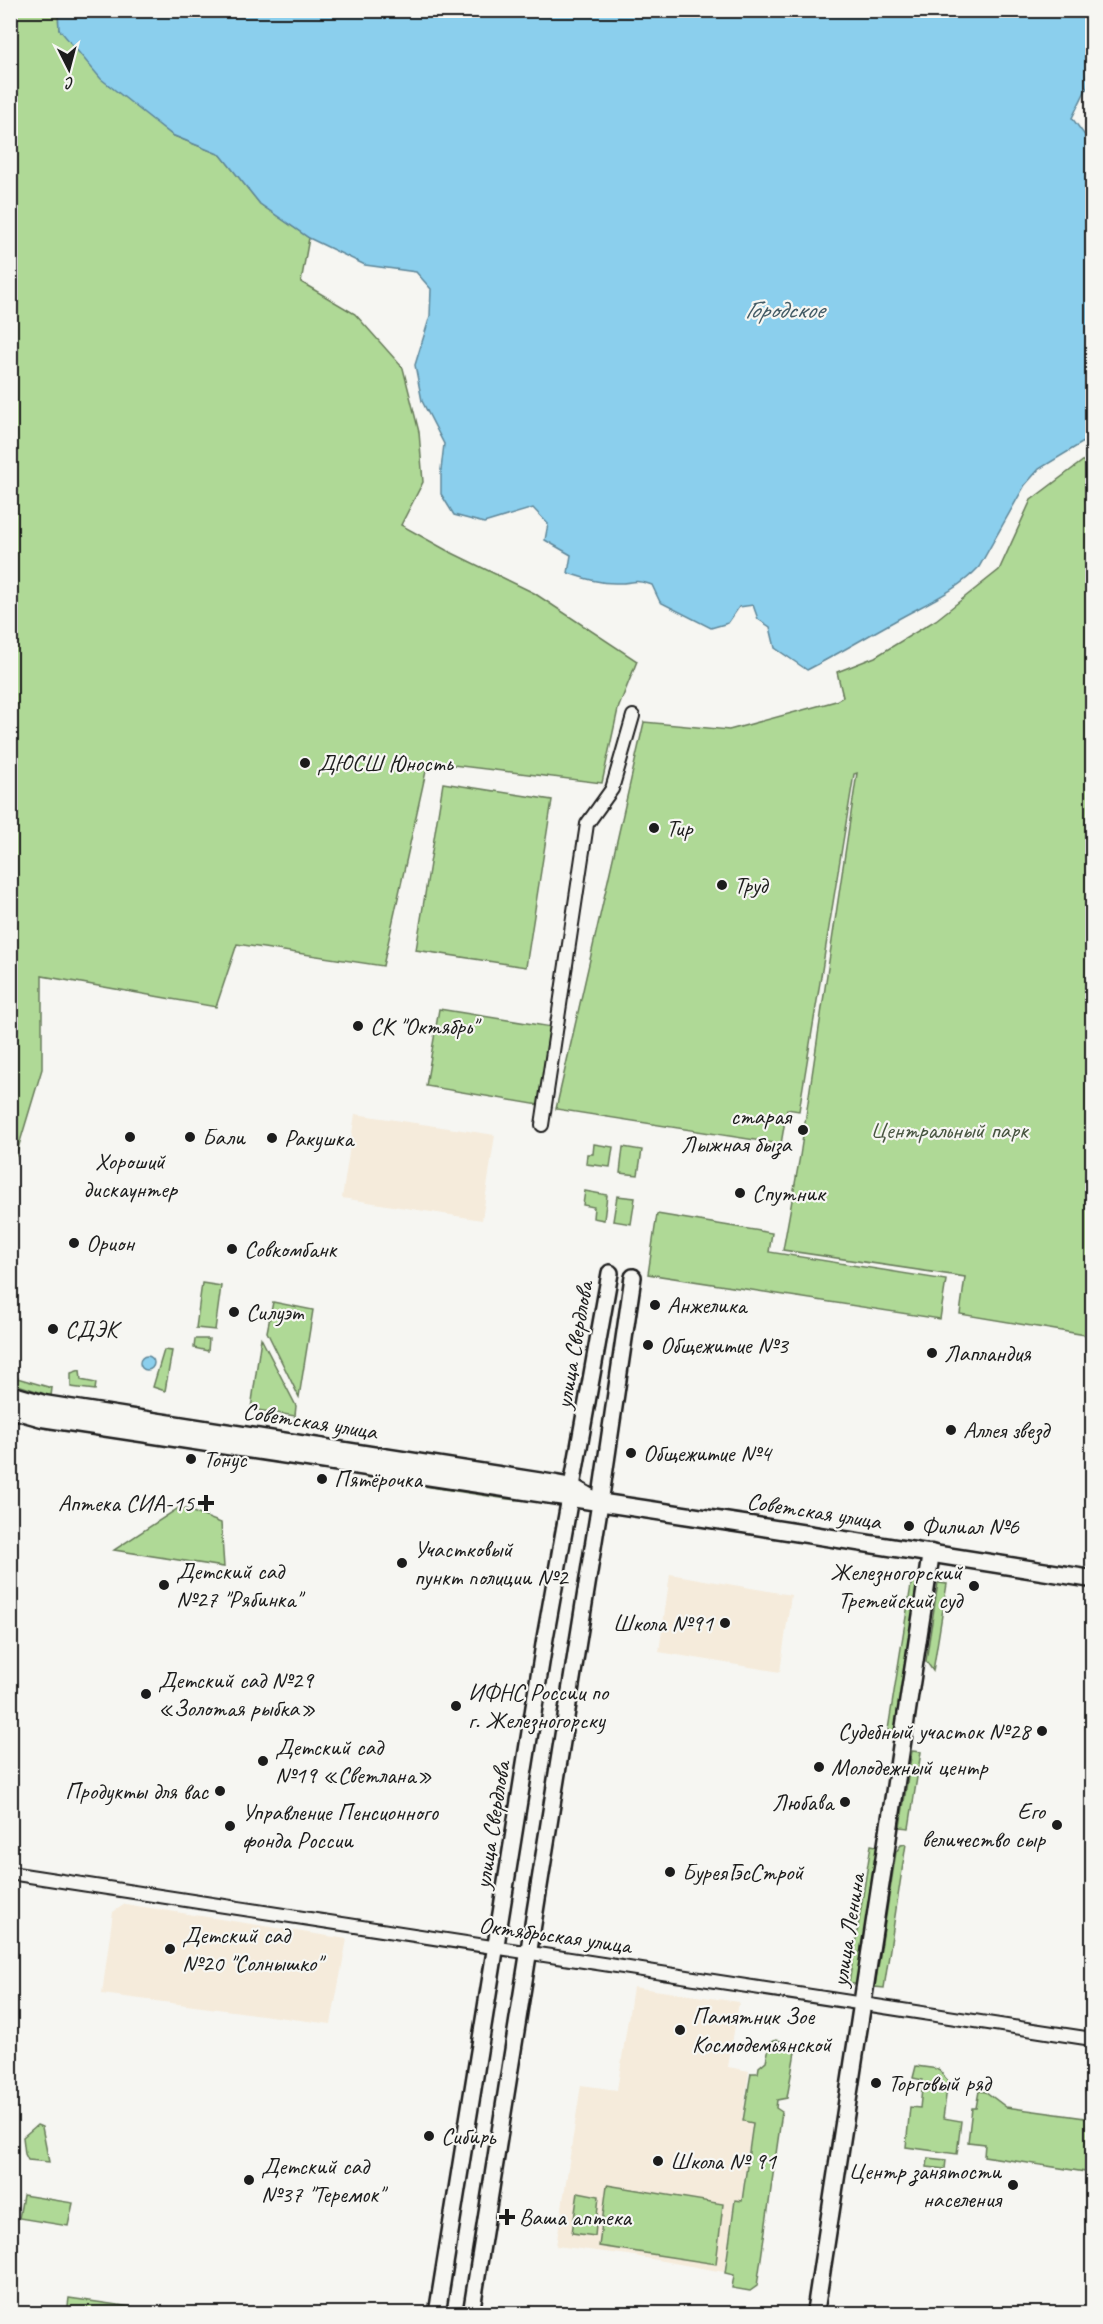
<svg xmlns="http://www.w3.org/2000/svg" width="1103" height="2324" font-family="Caveat,sans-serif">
	<rect width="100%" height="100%" fill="#f6f6f2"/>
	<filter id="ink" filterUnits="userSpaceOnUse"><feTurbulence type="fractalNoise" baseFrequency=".0167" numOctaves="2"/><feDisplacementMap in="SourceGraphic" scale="12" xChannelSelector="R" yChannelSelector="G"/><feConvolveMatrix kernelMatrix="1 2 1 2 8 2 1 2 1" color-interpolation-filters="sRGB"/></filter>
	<g filter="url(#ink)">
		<g fill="#f5ebdb">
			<polygon points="355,1114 495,1135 482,1220 342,1198"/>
			<polygon points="670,1574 791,1595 780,1672 659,1652"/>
			<polygon points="125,1904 347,1939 331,2024 102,1994 113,1912"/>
			<polygon points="633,1987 739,2002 728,2067 749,2071 742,2121 752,2123 741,2200 734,2200 724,2272 629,2255 556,2246 581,2085 617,2090"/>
		</g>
		<g fill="#afd996" stroke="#667a59" stroke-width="1.5">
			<polygon points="58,10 59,29 172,135 221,155 260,204 309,238 301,282 355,314 403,368 419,432 423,482 401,525 446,550 534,593 637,661 618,709 602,783 428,762 383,966 237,944 216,1007 42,976 42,1069 14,1162 11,1163 10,11"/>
			<polygon points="1092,454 1092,1336 960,1314 965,1277 783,1250 800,1156 857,773 854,774 799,1111 787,1109 781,1144 556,1109 644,722 729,730 836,701 843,697 837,672 875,657 936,620 999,570 1031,500"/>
			<polygon points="443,783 552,800 526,967 416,950"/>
			<polygon points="439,1009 552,1027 539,1105 426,1086"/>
			<polygon points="594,1144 613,1147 610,1167 586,1164 587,1154 593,1154"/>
			<polygon points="623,1147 642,1150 638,1175 620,1173"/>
			<polygon points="585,1191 607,1195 604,1220 593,1218 594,1207 583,1205"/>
			<polygon points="617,1196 635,1198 631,1224 613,1221"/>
			<polygon points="657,1214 772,1233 769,1252 946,1280 940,1319 648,1274"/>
			<polygon points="202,1283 221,1286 215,1330 196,1328"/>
			<polygon points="273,1302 313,1310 299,1397 267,1332"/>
			<polygon points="261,1338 296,1406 295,1416 251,1409"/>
			<polygon points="195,1339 209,1339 208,1351 194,1348"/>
			<polygon points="164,1350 172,1351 165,1391 153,1387"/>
			<polygon points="80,1370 81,1380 96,1383 95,1390 71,1387 71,1373"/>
			<polygon points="10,1376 52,1388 51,1396 12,1383"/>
			<polygon points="367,1472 545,1502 507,1499 365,1477"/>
			<polygon points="180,1507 221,1523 224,1567 114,1550"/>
			<polygon points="912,1579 924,1581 899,1738 887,1736"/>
			<polygon points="938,1583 947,1584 933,1671 926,1661"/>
			<polygon points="912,1751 921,1752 909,1828 900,1827"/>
			<polygon points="906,1844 884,1988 875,1987 896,1852 901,1845"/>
			<polygon points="871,1845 882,1847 859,1985 849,1983"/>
			<polygon points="776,2040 790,2043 795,2052 787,2098 777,2100 776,2108 782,2112 757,2286 750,2291 732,2288 734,2275 725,2273 735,2200 742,2201 753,2123 743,2121 751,2073 758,2073 759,2067 766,2061 770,2043"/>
			<polygon points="916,2066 938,2069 948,2081 943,2118 961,2121 957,2154 906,2147 910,2107 920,2108 923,2080 913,2078"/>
			<polygon points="979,2091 986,2092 1006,2107 1092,2119 1092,2173 984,2156 985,2144 968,2142 972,2108 976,2108"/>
			<polygon points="37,2125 42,2127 49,2162 28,2160 25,2154 23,2137"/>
			<polygon points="928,2158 946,2160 945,2169 927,2167"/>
			<polygon points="607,2185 723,2204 716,2264 599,2246"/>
			<polygon points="578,2192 599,2196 595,2236 572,2233"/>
			<polygon points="23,2195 73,2203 68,2226 19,2218"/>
			<polygon points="69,2298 173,2313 67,2313"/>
		</g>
		<g fill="#8bcfed" stroke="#5f8799" stroke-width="1.5">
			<path d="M58 11H1092V77L1072 118 1092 145V437L1039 469 1025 485 979 567C956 592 922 605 893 622 864 638 836 655 807 670L775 648 770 627 758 619 753 605 739 607 728 623 711 628 660 602 652 585C633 578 633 584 615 583 598 583 584 578 568 573L571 555 545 540 548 524 533 508 484 523 454 515 441 494V470L444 444 422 401 415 365 430 316 431 289 416 272 365 265 309 238 260 204 221 155 172 135 101 79 59 29Z"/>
			<circle cx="147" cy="1363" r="7"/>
		</g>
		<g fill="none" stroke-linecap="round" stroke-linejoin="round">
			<defs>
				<g id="minor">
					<polyline points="542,1125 587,824 612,789 633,716"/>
					<polyline points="10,1873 1092,2039"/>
				</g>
				<g id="tertiary">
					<polyline points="437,2314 545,1638 610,1273"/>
					<polyline points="471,2314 600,1503 633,1277"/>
				</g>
				<g id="secondary">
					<polyline points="10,1394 44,1404 556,1484 572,1487 591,1498"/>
					<polyline points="10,1409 42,1418 750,1525 1092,1579"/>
					<polyline points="815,2314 931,1553"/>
				</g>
			</defs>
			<use href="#minor" stroke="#1c1c1c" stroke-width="16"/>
			<use href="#tertiary" stroke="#1c1c1c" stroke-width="20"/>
			<use href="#secondary" stroke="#1c1c1c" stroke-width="21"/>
			<use href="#minor" stroke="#f6f6f2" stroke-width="12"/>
			<use href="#tertiary" stroke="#f6f6f2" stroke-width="15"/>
			<use href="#secondary" stroke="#f6f6f2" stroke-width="16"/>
		</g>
	</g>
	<g fill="#1c1c1c" stroke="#f6f6f2" stroke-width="2">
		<circle cx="305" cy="763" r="6"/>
		<circle cx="654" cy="828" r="6"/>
		<circle cx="722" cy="885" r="6"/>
		<circle cx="358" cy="1026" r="6"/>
		<circle cx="803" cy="1130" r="6"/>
		<circle cx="130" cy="1137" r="6"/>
		<circle cx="190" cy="1137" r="6"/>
		<circle cx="272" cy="1138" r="6"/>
		<circle cx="740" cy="1193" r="6"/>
		<circle cx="74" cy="1243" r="6"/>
		<circle cx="232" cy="1249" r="6"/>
		<circle cx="655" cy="1305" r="6"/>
		<circle cx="234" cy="1312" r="6"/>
		<circle cx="53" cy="1329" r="6"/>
		<circle cx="648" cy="1345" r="6"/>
		<circle cx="932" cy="1353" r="6"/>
		<circle cx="951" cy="1430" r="6"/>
		<circle cx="631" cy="1453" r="6"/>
		<circle cx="191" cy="1459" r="6"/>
		<circle cx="322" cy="1479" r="6"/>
		<path d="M203 1494h6v6h6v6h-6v6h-6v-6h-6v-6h6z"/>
		<circle cx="909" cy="1526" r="6"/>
		<circle cx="402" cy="1563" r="6"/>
		<circle cx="164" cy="1585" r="6"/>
		<circle cx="974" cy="1586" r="6"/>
		<circle cx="725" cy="1623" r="6"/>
		<circle cx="146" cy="1694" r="6"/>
		<circle cx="456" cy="1706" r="6"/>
		<circle cx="1042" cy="1731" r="6"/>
		<circle cx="263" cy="1761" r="6"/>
		<circle cx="819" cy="1767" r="6"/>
		<circle cx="220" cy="1791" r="6"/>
		<circle cx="845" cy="1802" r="6"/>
		<circle cx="1057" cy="1825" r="6"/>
		<circle cx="230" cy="1826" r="6"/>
		<circle cx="670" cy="1872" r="6"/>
		<circle cx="170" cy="1949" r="6"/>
		<circle cx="680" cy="2030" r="6"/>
		<circle cx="876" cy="2083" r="6"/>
		<circle cx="429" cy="2136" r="6"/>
		<circle cx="658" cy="2161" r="6"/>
		<circle cx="249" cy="2180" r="6"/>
		<circle cx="1013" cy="2185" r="6"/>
		<path d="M504 2208h6v6h6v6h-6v6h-6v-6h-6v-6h6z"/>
	</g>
	<g text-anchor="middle" stroke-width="4.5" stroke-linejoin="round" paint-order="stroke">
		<g font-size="24" fill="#1c1c1c" stroke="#f6f6f2" text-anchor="start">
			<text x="317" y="771">ДЮСШ Юность</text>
			<text x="666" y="836">Тир</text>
			<text x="734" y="893">Труд</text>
			<text x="370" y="1034">СК "Октябрь"</text>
			<text x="791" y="1124" text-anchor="end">старая<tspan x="791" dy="28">Лыжная быза</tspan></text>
			<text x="202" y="1145">Бали</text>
			<text x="284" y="1146">Ракушка</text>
			<text x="130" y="1169" text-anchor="middle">Хороший<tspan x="130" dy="28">дискаунтер</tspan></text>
			<text x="752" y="1201">Спутник</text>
			<text x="86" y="1251">Орион</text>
			<text x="244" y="1257">Совкомбанк</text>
			<text x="667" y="1313">Анжелика</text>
			<text x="246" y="1320">Силуэт</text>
			<text x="65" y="1337">СДЭК</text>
			<text x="660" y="1353">Общежитие №3</text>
			<text x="944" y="1361">Лапландия</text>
			<text x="963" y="1438">Аллея звезд</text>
			<text x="643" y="1461">Общежитие №4</text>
			<text x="203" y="1467">Тонус</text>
			<text x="334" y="1487">Пятёрочка</text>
			<text x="194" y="1511" text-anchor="end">Аптека СИА-15</text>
			<text x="921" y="1534">Филиал №6</text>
			<text x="414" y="1557">Участковый<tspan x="414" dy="28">пункт полиции №2</tspan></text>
			<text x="176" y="1579">Детский сад<tspan x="176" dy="28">№27 "Рябинка"</tspan></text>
			<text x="962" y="1580" text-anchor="end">Железногорский<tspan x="962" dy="28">Третейский суд</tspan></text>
			<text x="713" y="1631" text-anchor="end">Школа №91</text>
			<text x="158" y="1688">Детский сад №29<tspan x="158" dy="28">«Золотая рыбка»</tspan></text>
			<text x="468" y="1700">ИФНС России по<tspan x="468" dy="28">г. Железногорску</tspan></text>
			<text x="1030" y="1739" text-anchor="end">Судебный участок №28</text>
			<text x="275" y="1755">Детский сад<tspan x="275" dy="28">№19 «Светлана»</tspan></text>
			<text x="831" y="1775">Молодежный центр</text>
			<text x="208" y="1799" text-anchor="end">Продукты для вас</text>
			<text x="833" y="1810" text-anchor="end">Любава</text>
			<text x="1045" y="1819" text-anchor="end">Его<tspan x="1045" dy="28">величество сыр</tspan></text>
			<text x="242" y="1820">Управление Пенсионного<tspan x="242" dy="28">фонда России</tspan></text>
			<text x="682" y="1880">БуреяГэсСтрой</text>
			<text x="182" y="1943">Детский сад<tspan x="182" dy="28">№20 "Солнышко"</tspan></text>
			<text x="692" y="2024">Памятник Зое<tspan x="692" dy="28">Космодемьянской</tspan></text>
			<text x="888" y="2091">Торговый ряд</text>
			<text x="441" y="2144">Сибирь</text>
			<text x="670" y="2169">Школа № 91</text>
			<text x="261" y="2174">Детский сад<tspan x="261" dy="28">№37 "Теремок"</tspan></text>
			<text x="1001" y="2179" text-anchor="end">Центр занятости<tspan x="1001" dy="28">населения</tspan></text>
			<text x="519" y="2225">Ваша аптека</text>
		</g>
		<g font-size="24" fill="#485541" stroke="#f6f6f2">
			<text x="949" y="1138">Центральный парк</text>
		</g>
		<g font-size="24" fill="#1c1c1c" stroke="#f6f6f2">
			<text transform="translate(574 1345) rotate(-80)" y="8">улица Свердлова</text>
			<text transform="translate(310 1421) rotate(9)" y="8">Советская улица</text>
			<text transform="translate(814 1511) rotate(9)" y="8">Советская улица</text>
			<text transform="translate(492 1825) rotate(-81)" y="8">улица Свердлова</text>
			<text transform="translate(848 1930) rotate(-81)" y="8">улица Ленина</text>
			<text transform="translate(555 1935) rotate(8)" y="8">Октябрьская улица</text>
		</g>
		<g font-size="26" font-style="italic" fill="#435b65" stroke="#f6f6f2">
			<text x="784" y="318">Городское</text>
		</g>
	</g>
	<rect width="1103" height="2324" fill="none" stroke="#f6f6f2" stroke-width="36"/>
	<rect x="18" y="18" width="1067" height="2288" fill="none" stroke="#1c1c1c" stroke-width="2" filter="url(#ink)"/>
	<g transform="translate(69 69) rotate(174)" stroke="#f6f6f2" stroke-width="4.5" paint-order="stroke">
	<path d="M0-4.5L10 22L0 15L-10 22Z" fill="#1c1c1c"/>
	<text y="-9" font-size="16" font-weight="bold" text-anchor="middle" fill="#1c1c1c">С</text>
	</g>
</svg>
